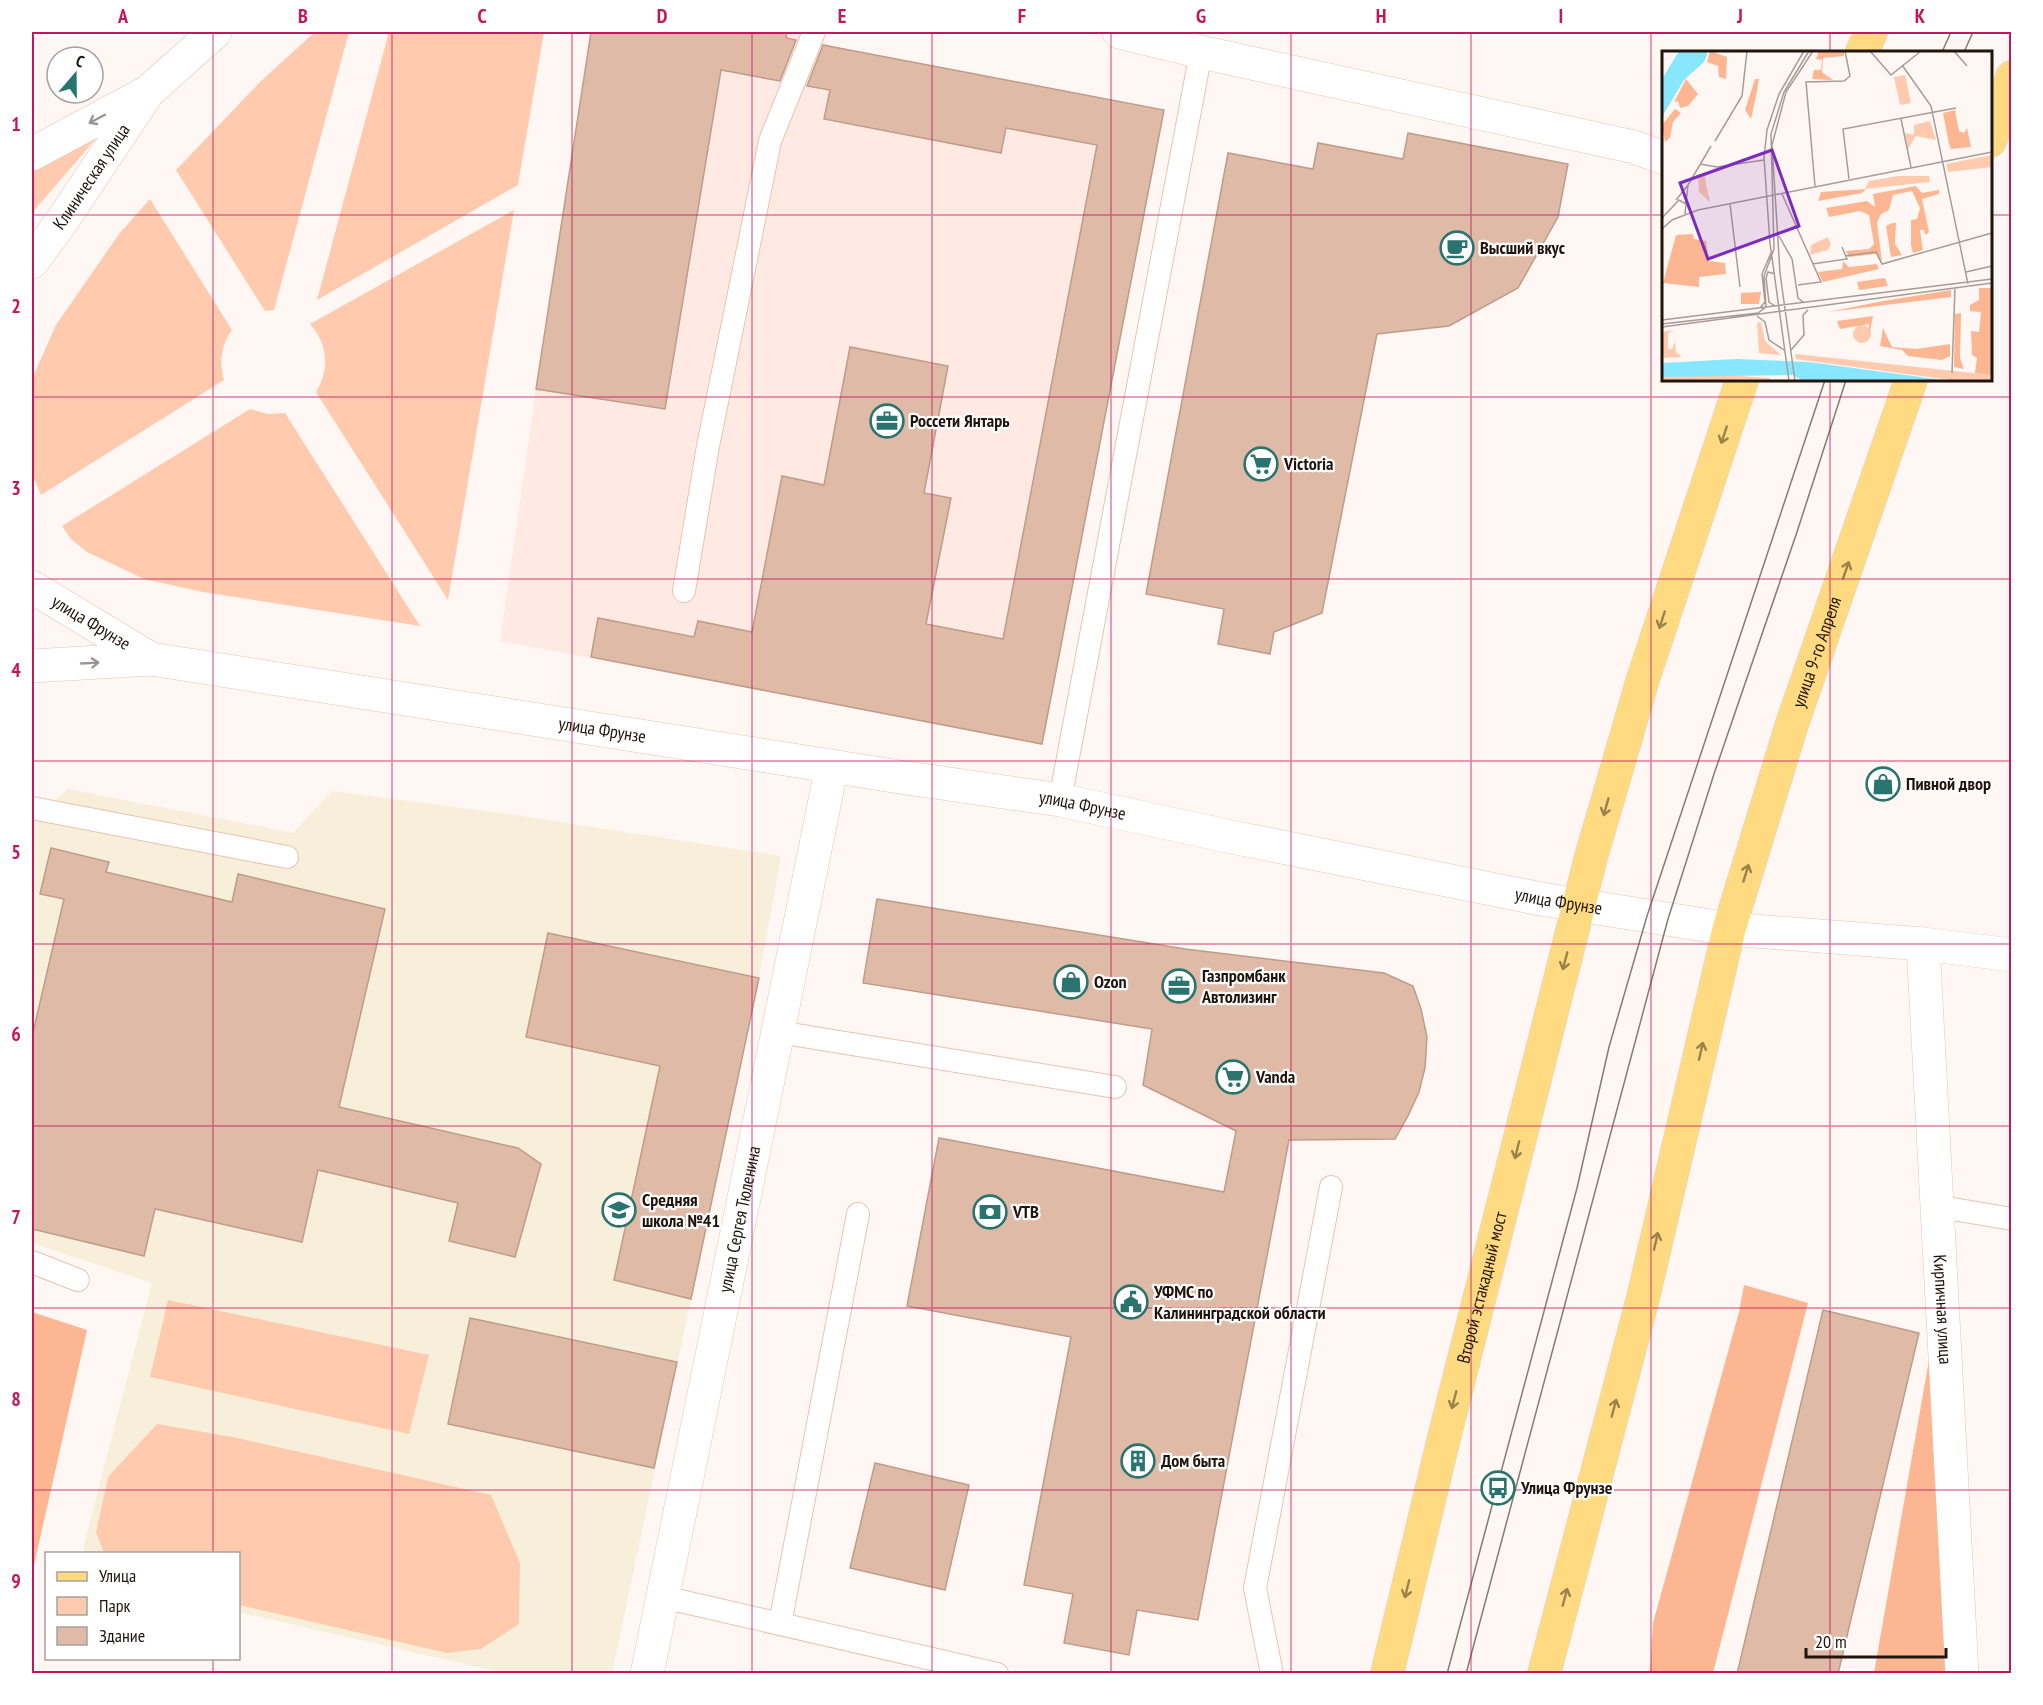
<svg xmlns="http://www.w3.org/2000/svg" width="2043" height="1705" font-family="'PT Sans Narrow',sans-serif">
	<rect width="100%" height="100%" fill="#fff7f3"/>
	<polygon fill="#feeae3" points="591,32 796,32 838,48 1164,110 1042,744 500,641 536,389"/>
	<polygon fill="#f7efd9" points="68,789 293,833 332,791 515,815 781,856 759,978 612,1673 504,1673 239,1612 238,1554 86,1553 83,1548 152,1283 32,1243 32,818"/>
	<g fill="#ffcaae">
		<polygon points="315,32 349,32 274,310 265,311 176,170 261,81"/>
		<polygon points="389,32 544,32 518,185 317,300"/>
		<polygon points="106,127 32,213 32,214 32,172"/>
		<path d="M150 199 232 330C221 345 219 362 224 380L41 495 32 473V379L56 325 119 234Z"/>
		<path d="M514 210 448 600 316 392C330 369 328 344 310 324Z"/>
		<polygon points="250,409 268,414 285,413 420,626 203,592 144,579 87,552 71,539 62,526"/>
		<polygon points="168,1300 429,1355 409,1434 150,1377"/>
		<polygon points="157,1424 233,1437 491,1495 520,1563 519,1624 481,1649 447,1653 239,1605 238,1554 104,1553 96,1532 108,1477"/>
	</g>
	<g fill="#fcb691">
		<polygon points="1744,1285 1808,1303 1713,1673 1650,1673 1653,1623 1739,1312"/>
		<polygon points="32,1312 87,1330 32,1574"/>
		<polygon points="1929,1360 1947,1673 1874,1673"/>
	</g>
	<g fill="#debaa7" stroke="#bf9c89" stroke-width="1.5">
		<polygon points="591,32 787,32 786,38 796,40 780,81 721,70 665,409 536,389"/>
		<polygon points="823,45 1164,110 1042,744 591,657 598,618 694,637 698,621 752,632 782,476 824,485 850,347 948,366 924,493 951,498 926,624 1003,639 1097,145 1006,128 1001,153 824,119 830,90 807,86"/>
		<polygon points="1408,133 1568,164 1558,217 1518,288 1449,326 1377,334 1322,613 1274,632 1270,654 1218,644 1224,609 1146,594 1228,153 1313,169 1318,143 1403,159"/>
		<polygon points="51,848 109,862 106,872 232,902 238,874 385,909 339,1107 518,1148 541,1164 515,1257 449,1241 458,1203 318,1170 302,1242 155,1209 144,1256 32,1229 32,1037 64,899 40,894"/>
		<polygon points="877,899 1185,949 1384,973 1413,986 1421,1009 1427,1037 1425,1068 1419,1092 1408,1116 1395,1139 1289,1140 1198,1620 1137,1610 1129,1655 1064,1643 1073,1594 1024,1585 1071,1337 907,1306 939,1138 1224,1192 1236,1131 1143,1085 1152,1029 863,983"/>
		<polygon points="548,933 759,978 691,1299 614,1280 660,1066 526,1037"/>
		<polygon points="1823,1310 1919,1333 1838,1674 1737,1674"/>
		<polygon points="470,1318 677,1362 654,1468 448,1424"/>
		<polygon points="875,1463 969,1485 945,1590 850,1568"/>
	</g>
	<g fill="none" stroke-linecap="round" stroke-linejoin="round">
		<defs>
			<g id="lane">
				<polyline points="684,591 708,446 770,141 814,32"/>
				<polyline points="1060,800 1201,52"/>
				<polyline points="32,808 287,857"/>
				<polyline points="778,1032 1115,1087"/>
				<polyline points="1935,1206 2012,1219"/>
				<polyline points="32,1262 78,1280"/>
				<polyline points="663,1597 997,1674"/>
				<polyline points="780,1624 858,1214"/>
				<polyline points="1272,1674 1255,1588 1331,1187"/>
			</g>
			<g id="street">
				<polyline points="1119,32 1201,52 1634,147 1664,158"/>
				<polyline points="32,154 144,94"/>
				<path id="s1" d="M32 262 62 221 148 92 215 32"/>
				<path id="s2" d="M1923 944 1962 1674"/>
				<path id="s3" d="M647 1674 832 766"/>
			</g>
			<g id="secondary">
				<path id="s4" d="M32 587 151 659"/>
				<path id="s5" d="M32 666 151 659 900 777 1060 800 1227 836 1541 899 1729 929 1923 944 2012 955"/>
			</g>
			<g id="primary">
				<polyline points="1862,52 1871,32"/>
				<polyline points="1990,141 2012,77"/>
				<path id="s6" d="M1387 1674 1443 1442 1591 857 1643 679 1742 380"/>
				<path id="s7" d="M1544 1674 1643 1298 1729 929 1792 724 1911 380"/>
			</g>
		</defs>
		<use href="#lane" stroke="#e8c4b0" stroke-width="24"/>
		<use href="#street" stroke="#e8c4b0" stroke-width="34"/>
		<use href="#secondary" stroke="#e8c4b0" stroke-width="34"/>
		<use href="#primary" stroke="#d7d5d3" stroke-width="34"/>
		<use href="#lane" stroke="#fff" stroke-width="22"/>
		<use href="#street" stroke="#fff" stroke-width="33"/>
		<use href="#secondary" stroke="#fff" stroke-width="33"/>
		<use href="#primary" stroke="#ffda80" stroke-width="33"/>
		<g stroke="#857a74" stroke-width="1.5">
			<polyline points="1942,52 1951,32"/>
			<polyline points="1964,52 1973,32"/>
			<polyline points="1447,1674 1577,1188 1609,1047 1647,916 1825,380"/>
			<polyline points="1466,1674 1668,919 1714,774 1797,532 1846,380"/>
		</g>
	</g>
	<defs><path id="oneway-shaft" d="M-6 0H5M1.5-3L5.5 0L1.5 3" fill="none" stroke-width="1.6" stroke-linecap="round" stroke-linejoin="round" transform="scale(1.5)"/></defs>
	<g stroke="#9b9592">
		<use href="#oneway-shaft" transform="translate(97 119) rotate(152)"/>
		<use href="#oneway-shaft" transform="translate(90 663) rotate(-3)"/>
	</g>
	<g stroke="#9b814c">
		<use href="#oneway-shaft" transform="translate(1724 435) rotate(108)"/>
		<use href="#oneway-shaft" transform="translate(1846 570) rotate(-71)"/>
		<use href="#oneway-shaft" transform="translate(1662 620) rotate(108)"/>
		<use href="#oneway-shaft" transform="translate(1606 807) rotate(106)"/>
		<use href="#oneway-shaft" transform="translate(1746 873) rotate(-73)"/>
		<use href="#oneway-shaft" transform="translate(1565 961) rotate(105)"/>
		<use href="#oneway-shaft" transform="translate(1701 1051) rotate(-77)"/>
		<use href="#oneway-shaft" transform="translate(1517 1150) rotate(104)"/>
		<use href="#oneway-shaft" transform="translate(1656 1241) rotate(-77)"/>
		<use href="#oneway-shaft" transform="translate(1454 1400) rotate(105)"/>
		<use href="#oneway-shaft" transform="translate(1614 1408) rotate(-75)"/>
		<use href="#oneway-shaft" transform="translate(1407 1589) rotate(104)"/>
		<use href="#oneway-shaft" transform="translate(1565 1597) rotate(-75)"/>
	</g>
	<path fill="none" stroke="#c2185b" stroke-width="1.5" stroke-opacity="0.55" d="M213 32V1554M392 32V1674M572 32V1674M752 32V1674M932 32V1674M1111 32V1674M1291 32V1674M1471 32V1674M1651 32V1674M1830 32V52M32 215H1664M1990 215H2012M1830 380V1674M32 397H2012M32 579H2012M32 761H2012M32 944H2012M32 1126H2012M32 1308H2012M32 1490H2012M213 1658V1674"/>
	<defs>
		<symbol id="cafe-ring" viewBox="-11 -11 22 22"><circle r="9.5" fill="#fff" stroke="#2a7470" stroke-width="1.5"/><path d="M-5.5-4.5H6V0H3Q3 3.5 0 3.5H-2.5Q-5.5 3.5-5.5 0ZM3-3.2v2h1.7v-2ZM-6 4.5H4V6H-6Z" fill="#2a7470"/></symbol>
		<symbol id="office-ring" viewBox="-11 -11 22 22"><circle r="9.5" fill="#fff" stroke="#2a7470" stroke-width="1.5"/><path d="M-6-3h4V-5.5h4V-3h4V5H-6ZM-1-4.5V-3h2v-1.5ZM-6 0V1H6V0Z" fill="#2a7470"/></symbol>
		<symbol id="supermarket-ring" viewBox="-11 -11 22 22"><circle r="9.5" fill="#fff" stroke="#2a7470" stroke-width="1.5"/><path d="M-6-5.5h2.5l.6 2H6L4.5 2H-2.5L-4.4-4H-6ZM-1.5 3.2a1.3 1.3 0 1 0 .1 0ZM3 3.2a1.3 1.3 0 1 0 .1 0Z" fill="#2a7470"/></symbol>
		<symbol id="shop-ring" viewBox="-11 -11 22 22"><circle r="9.5" fill="#fff" stroke="#2a7470" stroke-width="1.5"/><path d="M-5-2.5h2.3a2.7 3.5 0 0 1 5.4 0H5L5.5 6h-11ZM-1.5-2.5h3a1.5 2.3 0 0 0-3 0Z" fill="#2a7470"/></symbol>
		<symbol id="school-ring" viewBox="-11 -11 22 22"><circle r="9.5" fill="#fff" stroke="#2a7470" stroke-width="1.5"/><path d="M0-5L7-2L0 1L-7-2ZM-4 1L0 2.5L4 1V4Q0 6-4 4Z" fill="#2a7470"/></symbol>
		<symbol id="bank-ring" viewBox="-11 -11 22 22"><circle r="9.5" fill="#fff" stroke="#2a7470" stroke-width="1.5"/><path d="M-6-4H6V4H-6ZM0-2.3a2.3 2.3 0 1 0 0 4.6a2.3 2.3 0 1 0 0-4.6Z" fill="#2a7470"/></symbol>
		<symbol id="civic-ring" viewBox="-11 -11 22 22"><circle r="9.5" fill="#fff" stroke="#2a7470" stroke-width="1.5"/><path d="M-.6-6.5H3V-4.5H.6V-3L4-1V1h2V6H-6V1h2V-1L-.6-3ZM-1.2 2.5V6h2.4V2.5Z" fill="#2a7470"/></symbol>
		<symbol id="building-ring" viewBox="-11 -11 22 22"><circle r="9.5" fill="#fff" stroke="#2a7470" stroke-width="1.5"/><path d="M-4-6H4V6H1V3H-1V6H-4ZM-2.5-4.3h1.7v1.8h-1.7ZM.8-4.3h1.7v1.8H.8ZM-2.5-1h1.7V.8h-1.7ZM.8-1h1.7V.8H.8Z" fill="#2a7470"/></symbol>
		<symbol id="bus-ring" viewBox="-11 -11 22 22"><circle r="9.5" fill="#fff" stroke="#2a7470" stroke-width="1.5"/><path d="M-5-6H5V4H4V6H2V4H-2V6H-4V4H-5ZM-3.5-4V0h7V-4ZM-3.5 1.2v1.5H-2V1.2ZM2 1.2v1.5H3.5V1.2Z" fill="#2a7470"/></symbol>
	</defs>
	<g fill-rule="evenodd">
		<use href="#cafe-ring" x="1438" y="229" width="38" height="38"/>
		<use href="#office-ring" x="868" y="402" width="38" height="38"/>
		<use href="#supermarket-ring" x="1242" y="445" width="38" height="38"/>
		<use href="#shop-ring" x="1864" y="765" width="38" height="38"/>
		<use href="#shop-ring" x="1052" y="963" width="38" height="38"/>
		<use href="#office-ring" x="1160" y="967" width="38" height="38"/>
		<use href="#supermarket-ring" x="1214" y="1058" width="38" height="38"/>
		<use href="#school-ring" x="600" y="1191" width="38" height="38"/>
		<use href="#bank-ring" x="971" y="1193" width="38" height="38"/>
		<use href="#civic-ring" x="1112" y="1283" width="38" height="38"/>
		<use href="#building-ring" x="1119" y="1442" width="38" height="38"/>
		<use href="#bus-ring" x="1479" y="1469" width="38" height="38"/>
	</g>
	<g text-anchor="middle" stroke-width="4.5" stroke-linejoin="round" paint-order="stroke">
		<g font-size="18" fill="#21140d" stroke="#fff">
			<text dy="6" stroke="none"><textPath href="#s1" startOffset="104">Клиническая улица</textPath></text>
			<text dy="6" stroke="none"><textPath href="#s4" startOffset="69">улица Фрунзе</textPath></text>
			<text dy="6" stroke="none"><textPath href="#s7" startOffset="1058">улица 9-го Апреля</textPath></text>
			<text dy="6" stroke="none"><textPath href="#s5" startOffset="576">улица Фрунзе</textPath></text>
			<text dy="6" stroke="none"><textPath href="#s5" startOffset="1062">улица Фрунзе</textPath></text>
			<text dy="6" stroke="none"><textPath href="#s5" startOffset="1548">улица Фрунзе</textPath></text>
			<text dy="6" stroke="none"><textPath href="#s3" startOffset="464">улица Сергея Тюленина</textPath></text>
			<text dy="6" stroke="none"><textPath href="#s6" startOffset="398">Второй эстакадный мост</textPath></text>
			<text dy="6" stroke="none"><textPath href="#s2" startOffset="366">Кирпичная улица</textPath></text>
		</g>
		<g font-size="18" font-weight="bold" fill="#21140d" stroke="#fff" text-anchor="start">
			<text x="1480" y="254">Высший вкус</text>
			<text x="910" y="427">Россети Янтарь</text>
			<text x="1284" y="470">Victoria</text>
			<text x="1906" y="790">Пивной двор</text>
			<text x="1202" y="982">Газпромбанк<tspan x="1202" dy="21">Автолизинг</tspan></text>
			<text x="1094" y="988">Ozon</text>
			<text x="1256" y="1083">Vanda</text>
			<text x="642" y="1206">Средняя<tspan x="642" dy="21">школа №41</tspan></text>
			<text x="1013" y="1218">VTB</text>
			<text x="1154" y="1298">УФМС по<tspan x="1154" dy="21">Калининградской области</tspan></text>
			<text x="1161" y="1467">Дом быта</text>
			<text x="1521" y="1494">Улица Фрунзе</text>
		</g>
	</g>
	<g transform="translate(1662 51)">
		<rect width="330" height="330" fill="#fff7f3"/>
		<path d="M243 24 249 52 238 54 232 26ZM268 70 274 89 254 85 246 98 243 82 252 84V74ZM330 104V116L286 121 284 113ZM43 122 44 133 48 151 37 141 36 123ZM236 125H267L268 131 203 138 207 130ZM166 186 169 194 166 199 148 204 149 194ZM99 271 103 290 119 304 97 302 95 272ZM191 283a9 9 0 1 1 18 0a9 9 0 1 1-18 0ZM12 279 6 282V298H10L13 290 14 301 20 306 0 307V281ZM133 303 330 324V330H296L134 308ZM62 324 108 327 107 330H0V326Z" fill="#ffcaae"/>
		<path d="M48 0 65 6 64 28 57 26 56 15 45 11ZM157 0H182V5L161 7 160 21 171 29 150 28 152 19H159L160 9 154 8ZM24 28 36 43 26 55 18 57 16 50 12 51ZM93 28H97L95 40 89 68 83 59ZM13 58 19 62 11 71 8 87 3 91 0 74ZM293 59 297 80 302 82 305 77 309 96 289 98 287 93 281 62ZM254 135 260 142 277 139V143L260 148 267 181 263 184 262 179H258L261 199 251 202 249 194V169L255 168 258 157 250 140 231 144 227 159 219 163 215 172 220 210 214 203 187 206 184 200 207 198 212 193 207 164 198 160 167 166 164 157 205 150 213 156 211 143ZM204 138 200 142 156 150 159 141ZM230 172H234L233 193 240 204 229 206 224 175ZM31 183 32 188 44 190 47 210 63 212 64 223 37 226V236L1 232 14 184ZM181 210 187 216 215 213 217 218 161 231 156 221 180 218ZM223 227 226 235 197 239 195 231ZM317 237H330V324L313 322 315 307 310 304 309 280 317 281 319 261 308 260V254L317 249ZM289 239V246L166 261 221 250ZM99 241 97 253H79V242ZM299 262 298 307 302 318 292 316 293 263ZM211 265 207 285V273L178 278 175 270ZM221 277 230 296 255 298 288 293V305L280 309 246 305 240 299 218 295Z" fill="#fcb691"/>
		<path d="M17 0H45V4L42 11 22 29 0 66V28ZM74 308 147 311 288 330H141L131 324 0 326V312Z" fill="#88e7fd"/>
		<path fill="none" stroke="#a69c97" stroke-width="1.5" d="M208 0 229 24 259 0M292 0 305 15M240 14 269 55 306 233M239 68 249 116M53 90 80 45 85 0M38 113 55 116 102 109M187 128 181 78 294 57M153 135 144 31 182 30 188 25 183 0M120 143 159 231 136 234M14 149 26 134M24 152 26 134 49 95M68 153 78 236M0 167 17 149 24 153 23 163M0 178 10 169 36 159 330 101M117 185 130 208 136 247 142 252M183 205 214 201 220 213 330 182M150 213 185 208 180 196M304 221 330 215M113 255 107 251 104 227 106 221 113 223M98 257 103 251 100 223 109 202M95 265 103 271 107 289 122 299M0 269 330 228M0 273 96 262 104 256 102 225 112 198 109 83 122 41 147 0M0 276 330 232M129 299 142 284 141 264 146 259M290 322 293 236M127 330 108 192 102 107 105 79 117 43 142 0M133 330 118 222 110 94 124 41 151 0"/>
		<path fill="#7b2cbf" fill-opacity="0.15" stroke="#7b2cbf" stroke-width="3" d="M110 99 137 175 46 208 18 132Z"/>
		<rect width="330" height="330" fill="none" stroke="#21140d" stroke-width="3"/>
	</g>
	<rect width="2043" height="1705" fill="none" stroke="#ffffff" stroke-width="66"/>
	<rect x="45" y="1552" width="195" height="108" fill="#ffffff" stroke="#a6a19e" stroke-width="1.5"/>
	<rect x="57" y="1572" width="30" height="9" fill="#ffda80" stroke="#a6a19e" stroke-width="1.5"/>
	<text x="99" y="1582" font-size="18" fill="#21140d">Улица</text>
	<rect x="57" y="1597" width="30" height="18" fill="#ffcaae" stroke="#a6a19e" stroke-width="1.5"/>
	<text x="99" y="1612" font-size="18" fill="#21140d">Парк</text>
	<rect x="57" y="1627" width="30" height="18" fill="#debaa7" stroke="#a6a19e" stroke-width="1.5"/>
	<text x="99" y="1642" font-size="18" fill="#21140d">Здание</text>
	<g transform="translate(75 75) rotate(20)"><circle r="28" fill="#ffffff" stroke="#a6a19e" stroke-width="1.5"/>
	<path d="M0-4.5L10 22L0 15L-10 22Z" fill="#2a7470"/>
	<text y="-9" font-size="16" font-weight="bold" text-anchor="middle" fill="#21140d">С</text>
	</g>
	<path d="M1806 1648v9h140v-9" fill="none" stroke="#21140d" stroke-width="3"/>
	<text x="1815" y="1648" font-size="18" fill="#21140d" stroke="#ffffff" stroke-width="4.5" paint-order="stroke">20 m</text>
	<rect x="33" y="33" width="1977" height="1639" fill="none" stroke="#c2185b" stroke-width="2"/>
	<g font-size="20" text-anchor="middle" font-weight="bold" fill="#c2185b">
		<text x="123" y="23">A</text>
		<text x="303" y="23">B</text>
		<text x="482" y="23">C</text>
		<text x="662" y="23">D</text>
		<text x="842" y="23">E</text>
		<text x="1022" y="23">F</text>
		<text x="1201" y="23">G</text>
		<text x="1381" y="23">H</text>
		<text x="1561" y="23">I</text>
		<text x="1740" y="23">J</text>
		<text x="1920" y="23">K</text>
		<text x="16" y="131">1</text>
		<text x="16" y="313">2</text>
		<text x="16" y="495">3</text>
		<text x="16" y="677">4</text>
		<text x="16" y="859">5</text>
		<text x="16" y="1041">6</text>
		<text x="16" y="1224">7</text>
		<text x="16" y="1406">8</text>
		<text x="16" y="1588">9</text>
	</g>
</svg>
